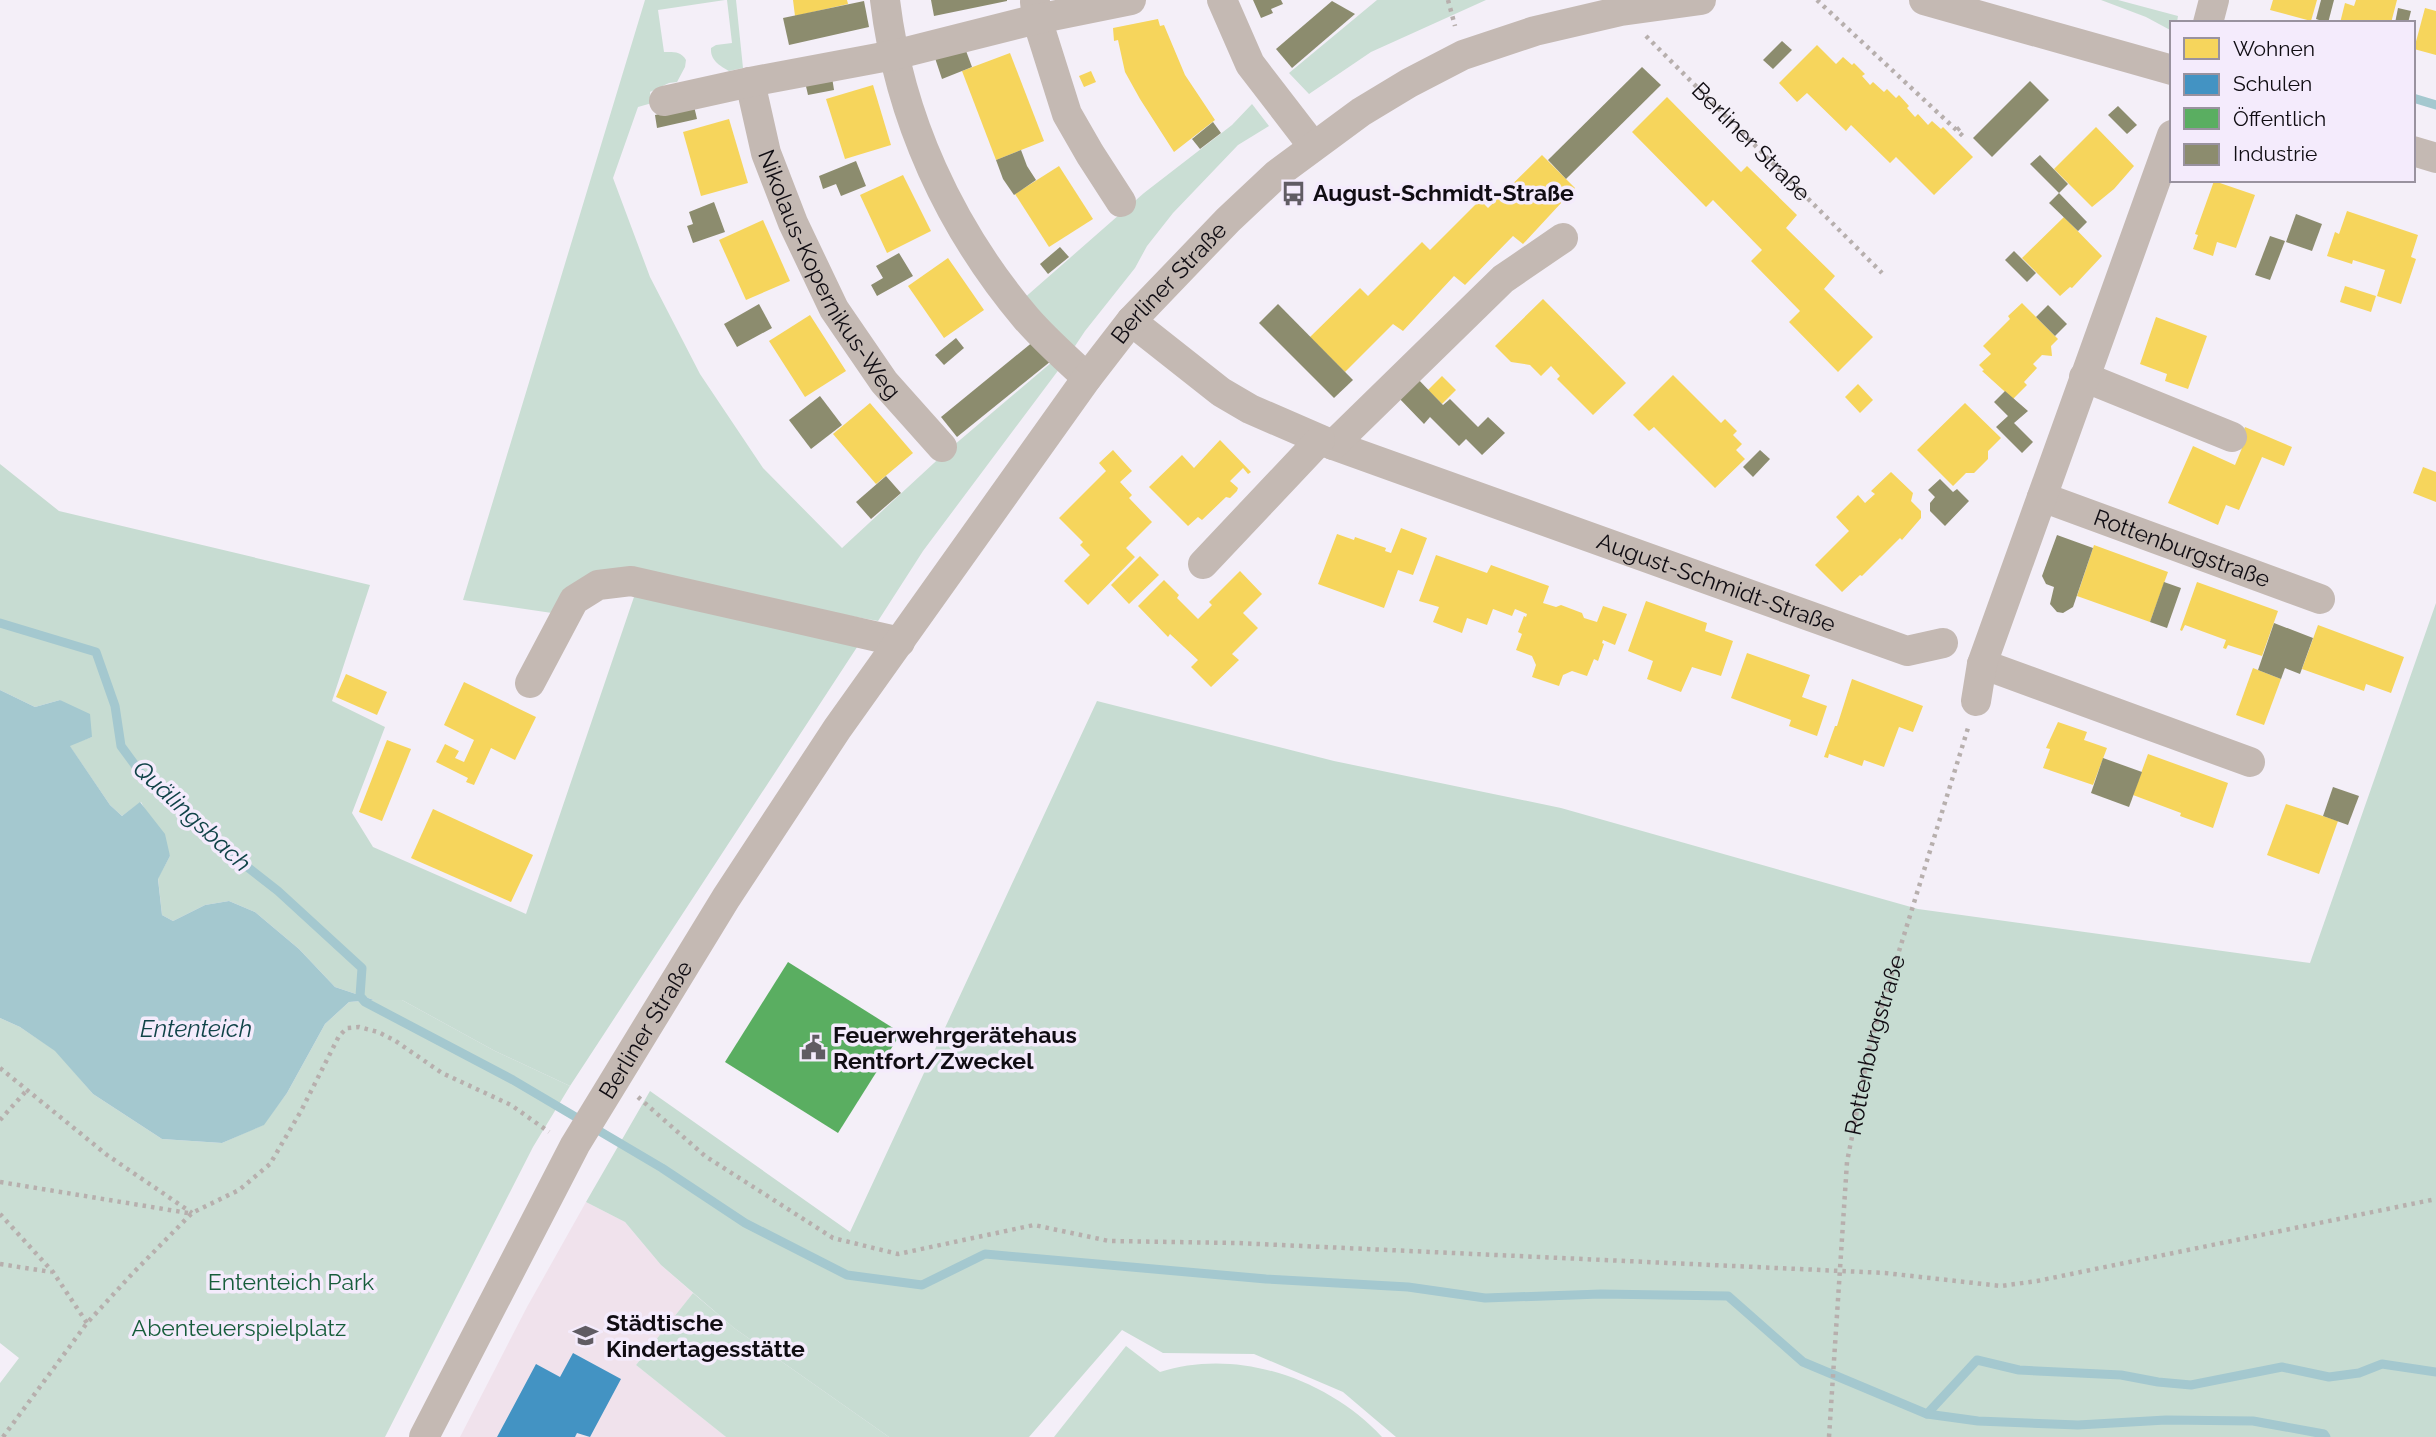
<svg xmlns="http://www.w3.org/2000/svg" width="2436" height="1437" font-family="Raleway,sans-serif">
	<rect width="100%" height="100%" fill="#f4eff8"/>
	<polygon fill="#f0e2ec" points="586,1202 625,1222 661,1265 693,1293 636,1365 726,1437 460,1437 527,1307"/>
	<g fill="#caded4">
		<path d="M645 0H725L658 10 664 52C673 52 681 51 686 60L685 67 677 82 669 83 650 92 652 103 638 107 613 178 650 277 700 374 763 468 842 548 947 451 1052 362 1060 368 923 551 878 621 641 577 552 613 463 600Z"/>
		<path d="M727 0H736L743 68 729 71C720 66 710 60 711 48L716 45 732 43Z"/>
		<polygon points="1377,0 1486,0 1371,52 1309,94 1289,73"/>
		<polygon points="2101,0 2118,0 2178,16 2177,22 2172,23 2172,31 2146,17"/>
		<polygon points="1252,104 1269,126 1238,145 1173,213 1147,246 1135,268 1085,331 1069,355 1022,300 1144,193 1232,125"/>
		<polygon points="374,1000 402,1000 495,1051 570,1086 533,1147 385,1437 0,1437 0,1383 19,1358 0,1343 0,1018 20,1027 56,1051 93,1094 162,1139 222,1143 263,1125 287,1093 325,1024 349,1002"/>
		<polygon points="693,1293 734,1328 889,1437 726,1437 636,1365"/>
		<path d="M1126 1346 1160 1372C1237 1347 1328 1379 1382 1437H1054Z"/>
	</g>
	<g fill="#c7dcd2">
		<polygon points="0,464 59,511 370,585 332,701 385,727 352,813 373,847 526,914 635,594 863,638 570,1086 495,1051 402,1000 374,1000 335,987 299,949 255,912 229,901 205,905 173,921 162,915 158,878 170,856 141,802 122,816 110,805 69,745 92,737 60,700 35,707 0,690"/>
		<polygon points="2436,603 2436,1437 1396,1437 1343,1392 1254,1354 1163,1353 1122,1330 1029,1437 889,1437 734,1328 661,1265 625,1222 586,1202 650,1091 850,1232 1097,701 1334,761 1561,808 1918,909 2310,963"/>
	</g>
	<polygon fill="#a4c8cf" points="0,690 35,707 60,700 90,714 92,737 70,746 110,805 122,816 140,802 165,834 170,856 158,879 162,915 173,921 205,905 229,901 255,912 299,949 335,987 374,1000 349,1002 325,1024 287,1093 264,1125 222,1143 162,1139 93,1094 55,1051 20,1027 0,1018"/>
	<g fill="#f6d55c">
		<polygon points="793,0 847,0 848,4 795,16"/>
		<polygon points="2273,0 2317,0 2311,21 2270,10"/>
		<polygon points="2356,0 2397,0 2391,23 2340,23 2345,3 2354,6"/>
		<polygon points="2425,8 2436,11 2436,55 2414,49"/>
		<polygon points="1158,19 1160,26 1164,25 1185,75 1215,120 1174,152 1140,99 1125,72 1118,40 1114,41 1113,28"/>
		<polygon points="1817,45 1836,64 1843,57 1852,65 1854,63 1865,74 1862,76 1870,85 1873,82 1884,92 1887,89 1896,98 1899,95 1909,106 1907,108 1915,117 1918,114 1928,125 1932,121 1941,129 1943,127 1973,157 1934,195 1896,157 1890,163 1851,125 1846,131 1807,93 1797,102 1779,83"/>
		<polygon points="1010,53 1044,141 996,160 962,71"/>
		<polygon points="1091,71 1096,82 1084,87 1079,76"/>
		<polygon points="873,85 891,145 845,159 826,99"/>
		<polygon points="1667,97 1741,172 1747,166 1797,215 1786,228 1835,276 1824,289 1873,337 1838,372 1789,322 1800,311 1751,261 1762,250 1713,200 1706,207 1632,132"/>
		<polygon points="729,119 748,183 701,196 683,132"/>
		<polygon points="2096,127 2134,166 2114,189 2092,207 2054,169"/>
		<polygon points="1542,155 1575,188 1523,244 1513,236 1465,285 1454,276 1403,331 1393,324 1345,372 1310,337 1360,288 1368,296 1422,242 1430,250 1480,200 1488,208"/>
		<polygon points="1059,166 1093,219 1049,247 1015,194"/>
		<polygon points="903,175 931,231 887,253 860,195"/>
		<polygon points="2214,181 2255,195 2236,248 2217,242 2213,256 2193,249 2198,235 2195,234"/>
		<polygon points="2347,211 2418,235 2411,257 2416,259 2401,304 2377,296 2385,270 2353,260 2352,264 2327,256 2335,232 2339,234"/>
		<polygon points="2064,217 2102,256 2072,288 2070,287 2060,296 2022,258"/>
		<polygon points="763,220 790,281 746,300 719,240"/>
		<polygon points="948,258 984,310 944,338 908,286"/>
		<polygon points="2345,286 2376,296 2371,312 2340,302"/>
		<polygon points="1543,299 1626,383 1593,415 1557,379 1560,376 1551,366 1541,376 1530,365 1511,362 1495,346"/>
		<polygon points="2022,303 2058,339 2051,346 2052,356 2042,355 2033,364 2037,368 2024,382 2027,385 2013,399 1982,371 1984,370 1979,365 1991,354 1983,346 2010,319 2008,316"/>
		<polygon points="810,315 846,371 805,397 769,341"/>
		<polygon points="2156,317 2207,336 2188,389 2165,381 2167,374 2140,364"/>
		<polygon points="1673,375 1721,423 1725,419 1737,431 1733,435 1742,444 1736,450 1745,459 1715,488 1654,427 1649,431 1633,415"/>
		<polygon points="1442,376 1456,390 1442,404 1428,390"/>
		<polygon points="1858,384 1873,400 1860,413 1845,397"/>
		<polygon points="870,403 913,453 876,484 833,434"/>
		<polygon points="1965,403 2001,438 1988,451 1988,459 1974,473 1966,473 1953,486 1917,450"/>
		<polygon points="2245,427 2292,447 2284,466 2262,457 2239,510 2226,505 2218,525 2168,503 2193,446 2235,465 2242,448 2237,446"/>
		<polygon points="1220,440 1251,472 1248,474 1243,468 1230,481 1238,488 1237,491 1230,498 1226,497 1202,520 1198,517 1188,526 1149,487 1182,455 1194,468"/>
		<polygon points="1113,450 1132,471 1120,482 1132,495 1129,498 1152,522 1126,548 1135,557 1088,605 1064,581 1090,555 1080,545 1083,542 1059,518 1106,471 1099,463"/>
		<polygon points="2423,467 2436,472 2436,502 2413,493"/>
		<polygon points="1891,472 1913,493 1911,501 1921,511 1921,518 1902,540 1900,538 1862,576 1860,575 1842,592 1815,565 1849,531 1836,517 1858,495 1865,503 1875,494 1871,491"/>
		<polygon points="1401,528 1427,538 1413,575 1398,570 1384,608 1318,584 1337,534 1354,540 1355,537 1386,548 1385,551 1391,553"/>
		<polygon points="2094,545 2168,572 2150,622 2077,596"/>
		<polygon points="1436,555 1487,573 1491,565 1549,586 1543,603 1556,607 1561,605 1582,613 1584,618 1597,622 1603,606 1627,614 1615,645 1603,640 1602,643 1604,644 1598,661 1594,659 1587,676 1572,671 1563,675 1559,686 1532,677 1536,665 1532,656 1516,650 1522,634 1518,632 1524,616 1526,617 1527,614 1515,609 1512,616 1493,609 1487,625 1467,618 1462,633 1433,622 1439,607 1419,601"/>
		<polygon points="1140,556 1159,575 1129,604 1111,585"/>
		<polygon points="1240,571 1262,594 1243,613 1258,628 1232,654 1239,660 1211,687 1191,667 1198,660 1170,634 1168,637 1138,606 1164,580 1179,595 1177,598 1198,619 1212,605 1209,602"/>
		<polygon points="2197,582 2278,611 2262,656 2228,645 2226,649 2223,648 2226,640 2185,625 2182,631 2180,630"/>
		<polygon points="1646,601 1707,623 1705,631 1733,641 1721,676 1692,667 1681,692 1647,679 1653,661 1628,651"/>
		<polygon points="2318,625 2404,657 2391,693 2366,684 2364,691 2302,669"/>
		<polygon points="1747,653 1810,675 1802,697 1827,706 1817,736 1789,726 1791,720 1731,698"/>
		<polygon points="2253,668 2281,679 2264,725 2236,715"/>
		<polygon points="346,674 387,692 377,715 336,697"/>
		<polygon points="1852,679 1923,706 1913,732 1899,727 1884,767 1864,760 1862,766 1829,754 1828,758 1824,757 1835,726 1837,726"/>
		<polygon points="464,682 536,717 515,760 491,748 474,785 466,782 468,778 436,762 445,744 459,751 455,758 464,762 474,740 444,725"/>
		<polygon points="2058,722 2087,732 2084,740 2107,748 2093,785 2043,768 2050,749 2046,748"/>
		<polygon points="387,740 411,749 382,821 359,812"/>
		<polygon points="2148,754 2228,783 2213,828 2180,816 2181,813 2133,795"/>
		<polygon points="2286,804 2338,821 2319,874 2267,855"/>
		<polygon points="433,809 533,855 511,902 411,858"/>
	</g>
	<polygon fill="#4393c3" points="573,1353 621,1379 590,1437 577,1433 575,1437 497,1437 536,1364 560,1377"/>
	<polygon fill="#5aae61" points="788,962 901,1033 838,1133 725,1062"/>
	<g fill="#8c8c6e">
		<polygon points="931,0 1007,0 1007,1 934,16"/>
		<polygon points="1253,0 1281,0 1283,4 1271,9 1273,13 1261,18"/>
		<polygon points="2321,0 2334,0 2328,23 2316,19"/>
		<polygon points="864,1 869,27 789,45 783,18"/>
		<polygon points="1332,1 1355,14 1292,68 1276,49"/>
		<polygon points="2398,8 2411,11 2408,23 2395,23"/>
		<polygon points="1782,41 1792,50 1773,69 1763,60"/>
		<polygon points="965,48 972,67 942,79 934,55"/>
		<polygon points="1642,67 1661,85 1566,179 1548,160"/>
		<polygon points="832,77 834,90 808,95 805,82"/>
		<polygon points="2030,81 2049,100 1992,157 1973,138"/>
		<polygon points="694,106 697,119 657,128 655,115"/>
		<polygon points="2118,106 2137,125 2127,134 2108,115"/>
		<polygon points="1213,122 1221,133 1200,149 1192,139"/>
		<polygon points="1021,150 1027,166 1036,180 1014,195 1003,179 996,160"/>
		<polygon points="2040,155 2068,184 2059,193 2087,222 2078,231 2049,203 2059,193 2030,164"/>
		<polygon points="856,161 866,186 841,196 836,184 823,189 819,176"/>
		<polygon points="714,202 725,232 693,243 687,226 693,224 689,212"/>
		<polygon points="2296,214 2322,224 2312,251 2286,242"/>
		<polygon points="2270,236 2285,241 2270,280 2255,275"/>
		<polygon points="1060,247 1069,257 1048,274 1040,264"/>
		<polygon points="2014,251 2036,273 2027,282 2005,260"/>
		<polygon points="899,253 913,276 877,296 871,285 883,278 876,266"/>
		<polygon points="759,304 772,328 737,347 724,324"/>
		<polygon points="1278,304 1353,380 1334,398 1259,323"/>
		<polygon points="2048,305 2067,324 2055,336 2036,317"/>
		<polygon points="956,338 964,348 944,365 935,355"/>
		<polygon points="1034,341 1051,361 957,437 941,417"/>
		<polygon points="1415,376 1443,405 1450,399 1478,427 1488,417 1505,433 1482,455 1466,439 1459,446 1430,417 1424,424 1396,395"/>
		<polygon points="2005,391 2028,411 2014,423 2033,442 2022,453 1996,427 2008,416 1994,402"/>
		<polygon points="820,396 842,425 811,449 789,420"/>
		<polygon points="1760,450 1770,459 1753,477 1743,467"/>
		<polygon points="886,476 901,493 871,519 856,502"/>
		<polygon points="1940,479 1953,492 1957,489 1969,501 1945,526 1930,511 1930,503 1935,497 1928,490"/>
		<polygon points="2057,535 2093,548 2073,607 2063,613 2057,612 2050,604 2054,587 2046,584 2042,576"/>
		<polygon points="2164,582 2181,588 2167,628 2150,622"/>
		<polygon points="2274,623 2313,638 2300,674 2285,668 2281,679 2258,670"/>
		<polygon points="2103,758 2142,772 2129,807 2091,793"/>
		<polygon points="2333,787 2359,796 2348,825 2323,816"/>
	</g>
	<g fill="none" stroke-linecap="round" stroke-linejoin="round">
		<g stroke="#a4c8cf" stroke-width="9">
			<polyline points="2413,98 2436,105"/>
			<polyline points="0,623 96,652 115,706 121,746 146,780 209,837 278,891 362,968 360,996 365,1002 513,1080 662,1168 745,1223 847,1275 922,1285 985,1254 1266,1279 1408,1287 1485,1298 1601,1294 1728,1296 1803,1362 1927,1414 1977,1360 2019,1370 2121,1375 2158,1382 2191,1385 2282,1367 2329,1377 2359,1373 2382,1364 2436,1372"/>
			<polyline points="1927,1414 1978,1421 2078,1425 2166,1420 2253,1421 2324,1434 2326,1437"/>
		</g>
		<g stroke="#b7afad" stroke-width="4.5" stroke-dasharray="3.5 5" stroke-linecap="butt">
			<polyline points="1448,0 1455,26"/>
			<polyline points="1817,0 1965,138"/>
			<path id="s1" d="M1646 36 1882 273"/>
			<polyline points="1957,130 1963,125"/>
			<polyline points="0,1068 107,1155 192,1213"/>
			<polyline points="638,1097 705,1156 833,1238 898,1254 1034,1225 1109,1241 1237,1243 1885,1273 2001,1286 2037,1281 2436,1199"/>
			<polyline points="0,1120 27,1090"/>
			<polyline points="0,1182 188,1213"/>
			<polyline points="0,1214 53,1272 87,1323"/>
			<polyline points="0,1264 51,1272"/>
			<polyline points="3,1437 87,1323 133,1273 192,1213 239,1190 270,1164 301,1111 339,1036 347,1028 359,1027 378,1032 394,1040 442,1073 511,1105 549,1132"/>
			<path id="s2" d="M1829 1437 1847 1162 1870 1045 1968 728"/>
		</g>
		<g stroke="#c4b9b3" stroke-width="30">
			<path d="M885 0C899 118 950 228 1026 318 1045 340 1067 359 1087 378"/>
			<polyline points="1222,0 1250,64 1313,146"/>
			<polyline points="1924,0 2172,70"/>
			<polyline points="1035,2 1037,19 1067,114 1090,154 1121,202"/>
			<polyline points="2208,23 2214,0"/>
			<path id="s3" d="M750 82 766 153 793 223 834 309 884 382 942 447"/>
			<polyline points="664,101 750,82 894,55 1037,19 1131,0"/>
			<polyline points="2413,151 2436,158"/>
			<path id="s4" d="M1131 321 1221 392 1250 409 1333 445 1907 651 1943 643"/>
			<polyline points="2084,377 2232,437"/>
			<polyline points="1333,445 1503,279 1563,238"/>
			<path id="s5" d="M2042 497 2320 599"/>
			<polyline points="1203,564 1320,440"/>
			<polyline points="1982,664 2250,762"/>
			<polyline points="530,683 574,600 598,585 631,581 900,642"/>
			<polyline points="1976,701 1982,664 2172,135"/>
			<path id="s6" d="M424 1437 575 1145 726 898 837 729 1087 378 1131 321 1228 220 1277 174 1361 112 1409 83 1463 55 1535 31 1621 11 1701 0"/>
		</g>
	</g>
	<defs>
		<symbol id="bus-bare" viewBox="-9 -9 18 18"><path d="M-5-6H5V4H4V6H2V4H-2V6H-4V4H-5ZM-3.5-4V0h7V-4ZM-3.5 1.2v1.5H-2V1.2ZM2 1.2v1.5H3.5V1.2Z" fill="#605c63" stroke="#f4ebfc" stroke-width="2.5" paint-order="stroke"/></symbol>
		<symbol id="civic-bare" viewBox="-9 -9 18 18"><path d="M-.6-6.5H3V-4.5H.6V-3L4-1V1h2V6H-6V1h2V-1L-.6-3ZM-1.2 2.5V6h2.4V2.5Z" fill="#605c63" stroke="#f4ebfc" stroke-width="2.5" paint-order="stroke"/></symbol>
		<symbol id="school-bare" viewBox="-9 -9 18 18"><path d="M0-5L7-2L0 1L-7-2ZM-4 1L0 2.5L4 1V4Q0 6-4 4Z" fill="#605c63" stroke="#f4ebfc" stroke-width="2.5" paint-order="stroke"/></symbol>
	</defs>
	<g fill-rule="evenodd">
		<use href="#bus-bare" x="1276" y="176" width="35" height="35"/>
		<use href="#civic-bare" x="796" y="1030" width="35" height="35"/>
		<use href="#school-bare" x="568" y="1318" width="35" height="35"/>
	</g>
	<g text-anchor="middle" stroke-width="7" stroke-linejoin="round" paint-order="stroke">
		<g font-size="23" fill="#100d13" stroke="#f4ebfc">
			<text dy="8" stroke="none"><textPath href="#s1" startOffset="149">Berliner Straße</textPath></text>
			<text dy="8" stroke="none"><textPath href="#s3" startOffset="210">Nikolaus-Kopernikus-Weg</textPath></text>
			<text dy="8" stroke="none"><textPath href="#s6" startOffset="1377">Berliner Straße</textPath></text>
			<text dy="8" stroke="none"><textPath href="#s5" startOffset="149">Rottenburgstraße</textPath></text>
			<text dy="8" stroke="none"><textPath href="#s4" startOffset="646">August-Schmidt-Straße</textPath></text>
			<text dy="8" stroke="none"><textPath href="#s6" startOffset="464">Berliner Straße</textPath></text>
			<text dy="8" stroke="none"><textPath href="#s2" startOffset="396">Rottenburgstraße</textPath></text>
		</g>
		<g font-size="23" font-weight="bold" fill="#100d13" stroke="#f4ebfc" text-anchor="start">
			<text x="1313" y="201">August-Schmidt-Straße</text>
			<text x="833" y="1043">Feuerwehrgerätehaus<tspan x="833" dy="26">Rentfort/Zweckel</tspan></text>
			<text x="606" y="1331">Städtische<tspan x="606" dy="26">Kindertagesstätte</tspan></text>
		</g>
		<g font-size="23" fill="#175d3b" stroke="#f4ebfc">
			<text x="291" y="1290">Ententeich Park</text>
			<text x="239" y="1336">Abenteuerspielplatz</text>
		</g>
		<g font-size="24" font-style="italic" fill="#104348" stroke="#f4ebfc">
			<text transform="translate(192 816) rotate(43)" y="8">Quälingsbach</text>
			<text x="196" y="1037">Ententeich</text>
		</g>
	</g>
	<rect x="2170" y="21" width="245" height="161" fill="#f4ebfc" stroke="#99929f" stroke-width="2"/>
	<rect x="2184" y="38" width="35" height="21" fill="#f6d55c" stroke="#99929f" stroke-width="2"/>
	<text x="2233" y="56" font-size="21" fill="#100d13">Wohnen</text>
	<rect x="2184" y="74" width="35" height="21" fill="#4393c3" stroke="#99929f" stroke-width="2"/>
	<text x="2233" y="91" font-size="21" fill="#100d13">Schulen</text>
	<rect x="2184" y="108" width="35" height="21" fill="#5aae61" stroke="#99929f" stroke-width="2"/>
	<text x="2233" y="126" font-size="21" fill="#100d13">Öffentlich</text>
	<rect x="2184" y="144" width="35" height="21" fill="#8c8c6e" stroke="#99929f" stroke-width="2"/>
	<text x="2233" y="161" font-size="21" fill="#100d13">Industrie</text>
</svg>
